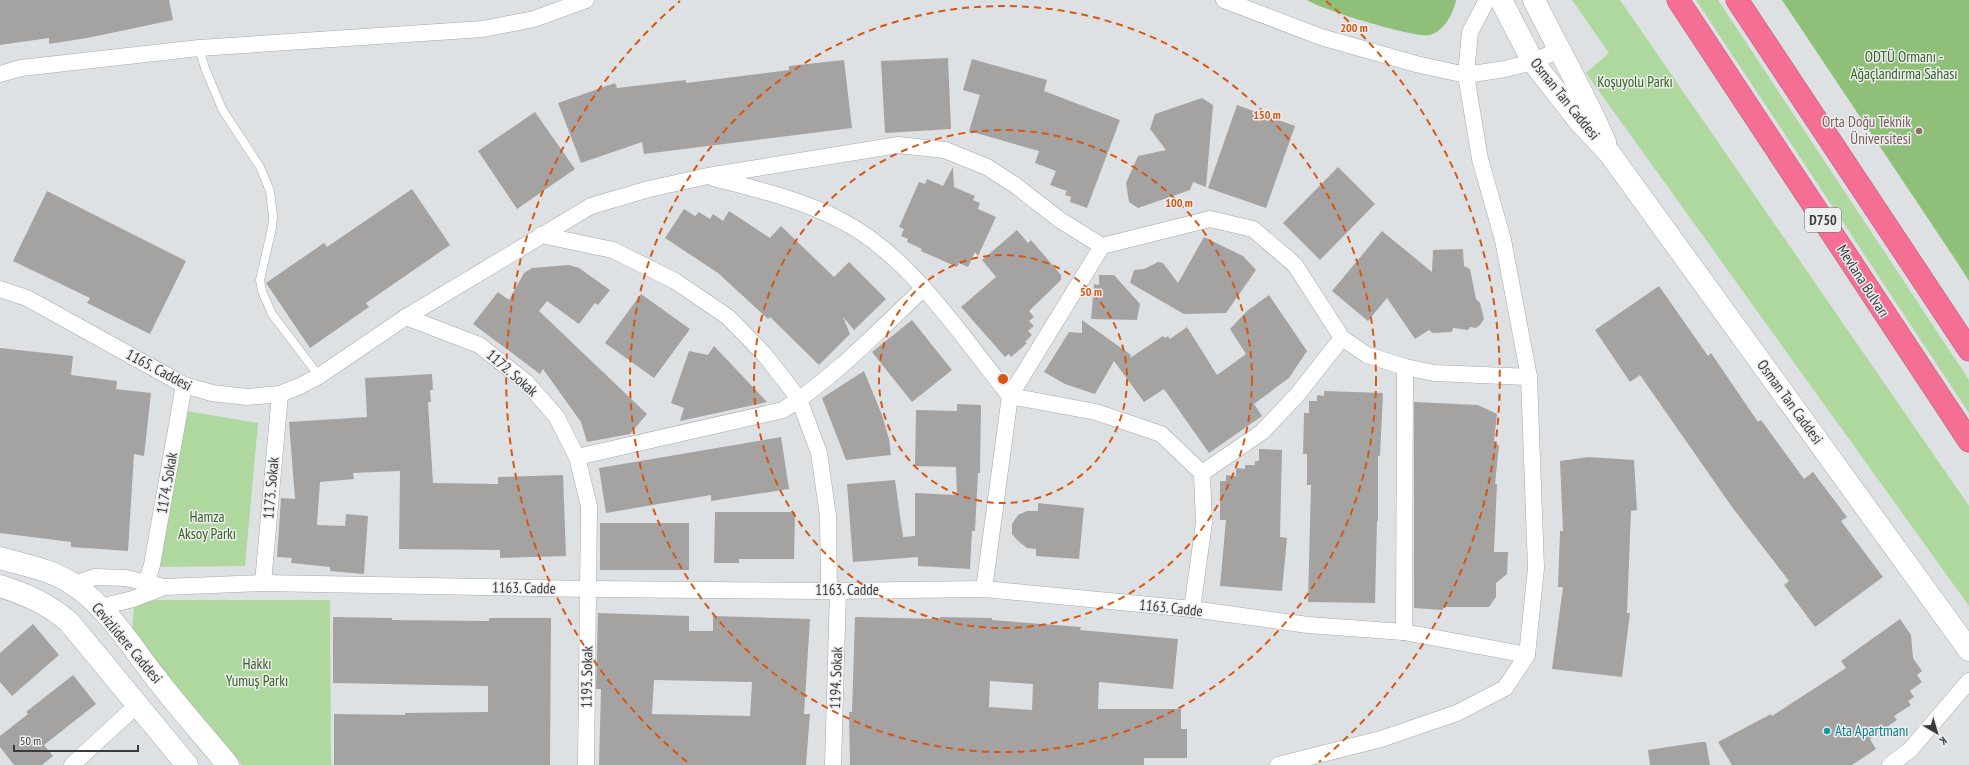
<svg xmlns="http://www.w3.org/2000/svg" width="1969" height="765" font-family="'PT Sans Narrow',sans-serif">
	<rect width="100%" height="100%" fill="#dee1e3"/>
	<g fill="#afd89e">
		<polygon points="1572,0 1620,0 1969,506 1969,606 1586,73 1609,53"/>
		<polygon points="1696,0 1718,0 1969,380 1969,413"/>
		<polygon points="187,411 258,423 245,566 158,567"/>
		<polygon points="147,600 330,600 331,765 242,765 151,662 132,633 134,606"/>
	</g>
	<g fill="#8fbf79">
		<path d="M1307 0H1456C1453 14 1444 31 1430 35 1416 39 1320 9 1307 0Z"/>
		<polygon points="1782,0 1969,0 1969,281 1957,262"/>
	</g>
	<g fill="#a5a3a1" fill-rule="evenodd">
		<polygon points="0,0 169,0 173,20 87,38 49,44 49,38 0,45"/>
		<polygon points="948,58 951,129 885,133 881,61"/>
		<polygon points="972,59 1047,80 1044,91 1120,120 1087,208 1070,202 1071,197 1065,195 1067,191 1050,185 1056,171 1035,163 1039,151 969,131 980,95 963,90"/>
		<polygon points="844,60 852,128 644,154 642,142 581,163 558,103 615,83 617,88 686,80 686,83 789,70 789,66"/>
		<polygon points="1202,98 1213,105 1206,187 1193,182 1190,190 1138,208 1129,202 1126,183 1138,156 1166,150 1150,129 1155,114"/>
		<polygon points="1237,105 1295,126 1266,208 1208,188"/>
		<polygon points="535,112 575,169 517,209 478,151"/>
		<polygon points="953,167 954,187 975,196 973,200 980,203 978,209 996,217 978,256 975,252 968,267 959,263 957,267 921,251 922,249 907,242 908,239 901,236 904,229 899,227 919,182 925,184 927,179 943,186"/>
		<polygon points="1338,167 1375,204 1320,260 1283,223"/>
		<polygon points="412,189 450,245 366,303 369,307 310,348 266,283 324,243 327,247"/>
		<polygon points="47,191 186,261 150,334 87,303 90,298 13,261"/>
		<polygon points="684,209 695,216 699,212 710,219 713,214 723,221 729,211 770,238 781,226 834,277 849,262 886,299 854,330 843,317 850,334 819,365 770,317 768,319 718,273 665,238"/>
		<polygon points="1017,230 1028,243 1031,240 1061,275 1061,280 1029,311 1034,317 1029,321 1034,326 1028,331 1032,335 1025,342 1027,343 1011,357 1009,354 1005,357 961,307 996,277 982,260"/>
		<polygon points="1382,231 1432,272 1433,250 1463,249 1464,266 1470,269 1476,299 1480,303 1484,319 1480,325 1476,328 1470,327 1468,330 1453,328 1452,332 1433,333 1429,330 1415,339 1387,298 1368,321 1332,291"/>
		<polygon points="1204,237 1243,256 1256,270 1226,313 1184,314 1130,283 1134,270 1144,269 1158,262 1163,263 1178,283"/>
		<polygon points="569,265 579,268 610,290 598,305 595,303 579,324 547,301 539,311 647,414 630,434 587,442 581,422 543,369 540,374 473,324 498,292 509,300 524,273 532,268"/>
		<polygon points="1099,275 1114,275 1140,304 1137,320 1091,319 1094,284 1099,285"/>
		<polygon points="1659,286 1708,356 1711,353 1758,422 1761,420 1804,479 1813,472 1847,517 1841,521 1883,577 1815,627 1784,585 1789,581 1732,507 1640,375 1630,382 1595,330"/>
		<polygon points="641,294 690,329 654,378 605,343"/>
		<polygon points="1269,295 1307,351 1289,378 1254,404 1262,416 1209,453 1164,389 1144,402 1114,361 1095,394 1065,384 1044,372 1069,332 1082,333 1082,320 1131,355 1130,358 1163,336 1165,338 1168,336 1170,339 1187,327 1217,375 1246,354 1230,329 1247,311"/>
		<polygon points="912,320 952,370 912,402 872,352"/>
		<polygon points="714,346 767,402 680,421 684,408 671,403 689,351 708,355"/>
		<polygon points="0,348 73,356 71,375 117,381 116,389 151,393 144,456 134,454 128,551 71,547 71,542 0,533"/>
		<polygon points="864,371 882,415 889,439 891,455 846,460 822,398"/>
		<polygon points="432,374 433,390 430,390 431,402 428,402 433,483 498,484 498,477 563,475 566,556 500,558 500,550 399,549 400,471 353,473 354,479 320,482 317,525 345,526 346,514 368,516 364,574 330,571 330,567 291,563 292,558 277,557 281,498 295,499 289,422 367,417 365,378"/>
		<polygon points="1324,391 1383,393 1380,456 1378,456 1378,521 1377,521 1375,603 1308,602 1311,485 1307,485 1307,454 1303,454 1304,413 1309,413 1309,401 1317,401 1317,395 1324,396"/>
		<polygon points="1414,402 1478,405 1497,414 1494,441 1499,446 1495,484 1497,484 1494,552 1508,552 1507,574 1496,583 1496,597 1489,607 1443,607 1443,610 1414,608"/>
		<polygon points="957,404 981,405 980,473 978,473 975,531 972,531 970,569 918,566 918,557 853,562 847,484 895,480 903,537 915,536 915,493 957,495 956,467 915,466 916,410 957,411"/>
		<polygon points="781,437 789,489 711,501 711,495 606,513 599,468"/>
		<polygon points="1259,449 1282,450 1280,537 1287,538 1282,591 1220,586 1226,520 1220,520 1220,481 1226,481 1226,475 1236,476 1236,468 1245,469 1245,465 1255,465 1255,461 1259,461"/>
		<polygon points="1588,457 1634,460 1637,510 1631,511 1627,613 1630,613 1622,677 1552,669 1563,587 1558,587 1560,531 1563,531 1560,461"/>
		<polygon points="1038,503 1084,508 1079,559 1036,556 1036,549 1027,548 1018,541 1012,534 1012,524 1018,515 1027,511 1038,511"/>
		<polygon points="715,512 795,512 794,559 739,559 739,563 714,563"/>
		<rect x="600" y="523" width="89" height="47"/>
		<path d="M598 613 689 616V631H713V616L810 619 804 714H810L806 765H599L601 689H596ZM654 680 752 682 750 716 652 714Z"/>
		<polygon points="333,617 392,618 392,620 489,621 489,618 551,618 550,765 334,765 334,714 405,715 405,713 488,712 488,686 333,683"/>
		<path d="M855 617 940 619V617L992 618V620L1081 627 1080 630 1178 639 1173 689 1099 682 1098 709H1181V729H1187V758H1144V765H850L849 712H852ZM990 681 1033 684 1032 710 989 707Z"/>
		<polygon points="1900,619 1911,635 1913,658 1922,671 1917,675 1922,682 1910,691 1914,697 1908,701 1911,705 1894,716 1897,720 1870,739 1876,749 1852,765 1732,765 1718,742 1771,714 1772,716 1846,668 1841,661"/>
		<polygon points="33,624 59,655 12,696 0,682 0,653"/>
		<polygon points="73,675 96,704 44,745 53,756 42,765 14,765 0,747 0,736 28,714 26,712"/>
		<polygon points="1701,742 1706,742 1710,765 1650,765 1648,750"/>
	</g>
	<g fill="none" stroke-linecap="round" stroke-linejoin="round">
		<defs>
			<polyline id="lane" points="199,48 205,68 222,109 260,167 270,191 273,216 272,228 260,280 262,291 272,314 319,376"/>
			<g id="street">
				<polyline points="1224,0 1321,37 1416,64 1466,75 1505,69 1533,62 1558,50"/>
				<polyline points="0,74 21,68 199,48 483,29 534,19 586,0"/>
				<path d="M713 178C756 189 800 199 840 220 910 255 961 336 1010 396L1096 412 1161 434 1202 473 1204 523 1192 609"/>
				<polyline points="541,235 613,250 675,281 728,317 764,354 799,399 819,453 828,516 829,591"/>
				<polyline points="0,289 27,298 184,385 212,393 247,397 280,394 300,386 319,376 406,317 591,206 649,189 708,176 898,145 945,150 987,167 1015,185 1060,220 1102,246 1210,219 1253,229 1295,265 1342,338 1367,355 1405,367 1434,373 1529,377"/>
				<polyline points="406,317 479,345 526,382 556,416 577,457 589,506 586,765"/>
				<path d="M577 457 783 410C835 377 879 330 924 288"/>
				<polyline points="1202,473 1262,432 1297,395 1342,338"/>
				<polyline points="147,581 152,565 184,385"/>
				<polyline points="263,583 280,394"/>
				<polyline points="74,584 95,577 126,578 164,587 263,583 589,589 829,591 984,589 1192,609 1308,625 1404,632 1527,655"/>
				<polyline points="984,589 1010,396 1102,246"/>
				<polyline points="100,607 133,599 164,587"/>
				<polyline points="1404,632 1405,367"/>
				<polyline points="72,765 137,705"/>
				<polyline points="833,765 838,590"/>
				<polyline points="1278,765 1381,739 1457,713 1505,688 1527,655 1536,568 1529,377 1503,240 1480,159 1466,75 1470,32 1487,0"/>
				<polyline points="1890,765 1910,750 1969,681"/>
			</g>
			<g id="secondary">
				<polyline points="1501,0 1533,62 1580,122 1610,154 1969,650"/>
				<path d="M1534 0C1557 47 1584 93 1605 142"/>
				<path d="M0 558C24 565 53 570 74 585 108 608 131 646 156 678 179 708 204 736 228 765"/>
				<path d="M0 586C27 595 47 603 69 622L187 765"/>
			</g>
			<g id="highway">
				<polyline points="1678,0 1969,441"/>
				<polyline points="1737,0 1969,350"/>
			</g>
		</defs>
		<use href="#lane" stroke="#a6a8aa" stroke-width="9"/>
		<use href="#street" stroke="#a6a8aa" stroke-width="17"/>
		<use href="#secondary" stroke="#a6a8aa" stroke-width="23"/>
		<use href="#highway" stroke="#b45d75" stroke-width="23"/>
		<use href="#lane" stroke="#fff" stroke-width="8"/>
		<use href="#street" stroke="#fff" stroke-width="16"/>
		<use href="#secondary" stroke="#fff" stroke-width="22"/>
		<use href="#highway" stroke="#f56f94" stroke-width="22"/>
	</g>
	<g fill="none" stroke="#d75611" stroke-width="2" stroke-dasharray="7 5">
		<circle cx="1003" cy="379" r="124"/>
		<circle cx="1003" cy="379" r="249"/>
		<circle cx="1003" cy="379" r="373"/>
		<path d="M687 762A497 497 0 0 1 680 1M1326 1A497 497 0 0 1 1319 762"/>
	</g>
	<circle fill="#8d6e63" stroke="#eceef0" stroke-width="1.5" cx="1919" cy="131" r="4"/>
	<circle fill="#0f9aa8" stroke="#eceef0" stroke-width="1.5" cx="1827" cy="731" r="4"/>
	<g text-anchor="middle" stroke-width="3" stroke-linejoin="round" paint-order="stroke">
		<rect fill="#eceef0" stroke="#6f7172" stroke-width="1" x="1805" y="208" width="36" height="24" rx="3"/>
		<g font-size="14" font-weight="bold" fill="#3a3b3c">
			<text x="1823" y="225">D750</text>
		</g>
		<g font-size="15" fill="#35621d" stroke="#eceef0">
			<text x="1904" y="62">ODTÜ Ormanı -<tspan x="1904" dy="17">Ağaçlandırma Sahası</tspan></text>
			<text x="1635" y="87">Koşuyolu Parkı</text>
			<text x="207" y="522">Hamza<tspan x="207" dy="17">Aksoy Parkı</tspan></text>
			<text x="257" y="669">Hakkı<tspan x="257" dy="17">Yumuş Parkı</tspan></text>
		</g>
		<g font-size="15" fill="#3a3b3c" stroke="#eceef0">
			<text transform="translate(1565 99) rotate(51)" y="5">Osman Tan Caddesi</text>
			<text transform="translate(1863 281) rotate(57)" y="5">Mevlana Bulvarı</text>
			<text transform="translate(159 370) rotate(28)" y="5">1165. Caddesi</text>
			<text transform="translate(512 373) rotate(41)" y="5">1172. Sokak</text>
			<text transform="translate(1790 402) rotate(54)" y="5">Osman Tan Caddesi</text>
			<text transform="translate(167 483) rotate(-80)" y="5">1174. Sokak</text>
			<text transform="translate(271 488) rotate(-85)" y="5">1173. Sokak</text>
			<text transform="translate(524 588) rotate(1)" y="5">1163. Cadde</text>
			<text x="847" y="595">1163. Cadde</text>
			<text transform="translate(1171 608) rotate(6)" y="5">1163. Cadde</text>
			<text transform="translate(127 643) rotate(50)" y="5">Cevizlidere Caddesi</text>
			<text transform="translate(587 677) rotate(-89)" y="5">1193. Sokak</text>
			<text transform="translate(836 678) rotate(-88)" y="5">1194. Sokak</text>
		</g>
		<g font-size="15" fill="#785e54" stroke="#eceef0" text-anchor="end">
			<text x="1911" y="127">Orta Doğu Teknik<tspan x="1911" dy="17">Üniversitesi</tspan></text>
		</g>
		<g font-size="15" fill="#0d838f" stroke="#eceef0" text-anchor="start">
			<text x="1835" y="736">Ata Apartmanı</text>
		</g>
	</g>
	<circle cx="1003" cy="379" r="6" fill="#d75611" stroke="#eceef0" stroke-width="2"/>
	<g font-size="12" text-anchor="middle" font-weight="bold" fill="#d75611" stroke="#eceef0" stroke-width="3" stroke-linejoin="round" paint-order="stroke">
		<text x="1354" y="32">200 m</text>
		<text x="1267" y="119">150 m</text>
		<text x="1179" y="207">100 m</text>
		<text x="1091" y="296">50 m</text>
	</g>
	<g transform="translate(1937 733) rotate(142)" stroke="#eceef0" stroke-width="3" paint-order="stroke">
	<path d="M0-3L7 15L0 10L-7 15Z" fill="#3a3b3c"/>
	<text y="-6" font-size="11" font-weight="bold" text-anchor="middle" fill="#3a3b3c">K</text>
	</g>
	<path d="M14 745v6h124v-6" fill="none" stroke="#3a3b3c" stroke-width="2"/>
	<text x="20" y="745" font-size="12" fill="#3a3b3c" stroke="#eceef0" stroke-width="3" paint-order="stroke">50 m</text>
</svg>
